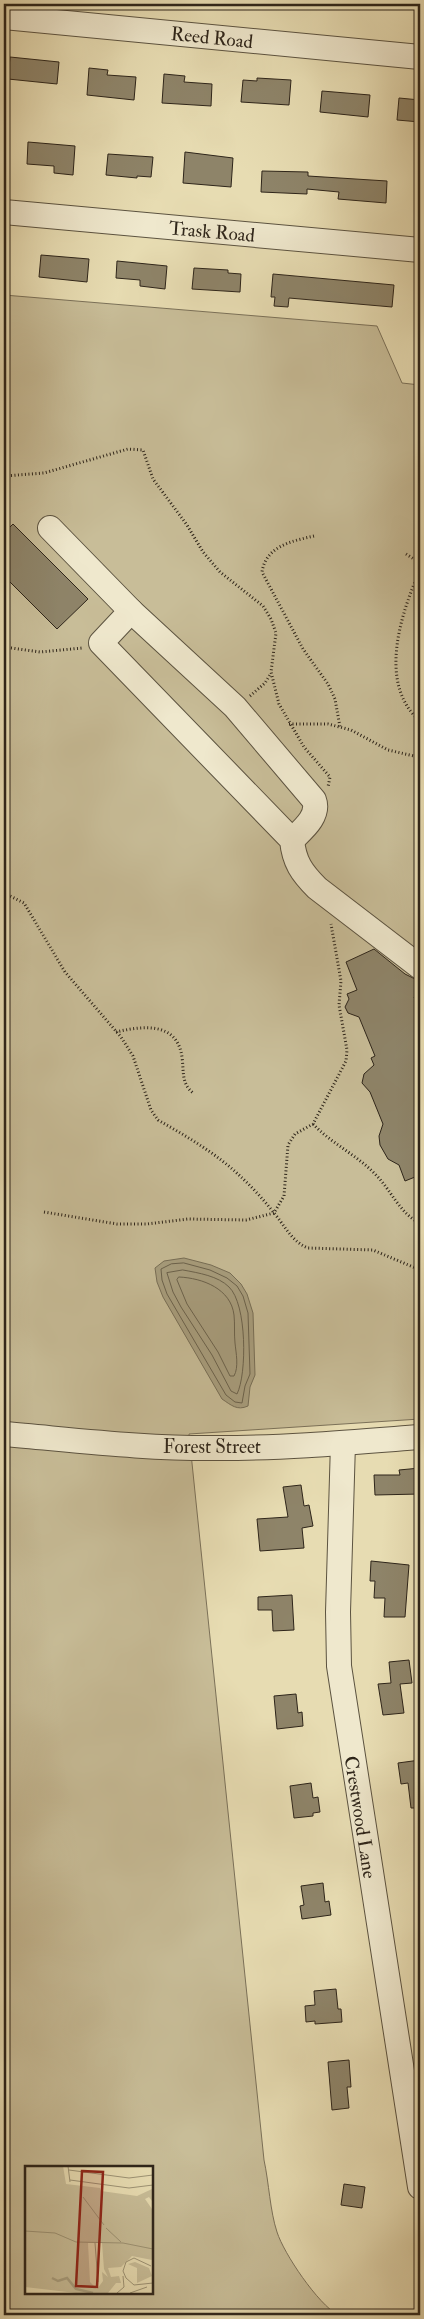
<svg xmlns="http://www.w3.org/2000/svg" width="424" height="2319" font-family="'IM FELL Double Pica',serif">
	<rect width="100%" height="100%" fill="#e7dcb2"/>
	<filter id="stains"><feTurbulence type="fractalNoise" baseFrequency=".004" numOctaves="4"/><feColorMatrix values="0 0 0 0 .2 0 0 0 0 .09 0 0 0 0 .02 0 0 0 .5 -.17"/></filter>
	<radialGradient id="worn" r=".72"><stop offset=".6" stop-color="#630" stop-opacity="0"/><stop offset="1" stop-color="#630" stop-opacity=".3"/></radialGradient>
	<path fill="#c8bd98" stroke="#7b7159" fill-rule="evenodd" d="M4 295 377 326 402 383 420 385V1419L189 1434 264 2160C269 2183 270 2211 277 2232 284 2254 318 2304 338 2315H4ZM26 2168H151V2293H26Z"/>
	<path fill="#a89e7e" stroke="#776e56" d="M184 1258 211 1265 230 1273 241 1284 247 1294 253 1313 255 1375 250 1387 248 1406C237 1411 231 1405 222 1399L163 1297 157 1282 155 1268 164 1261Z"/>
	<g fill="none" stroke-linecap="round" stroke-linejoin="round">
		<g stroke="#6b624c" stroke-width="1">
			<polygon points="184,1263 210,1270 227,1278 237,1286 243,1296 248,1313 250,1374 245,1386 242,1403 235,1402 226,1395 167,1294 162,1280 161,1269 171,1264"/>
			<path d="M183 1270C199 1273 218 1276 229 1287 247 1304 247 1374 237 1394L231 1391 212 1355 181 1307 173 1292 167 1273Z"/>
			<path d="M179 1277C203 1278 231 1289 234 1315 235 1324 234 1334 235 1343 236 1353 239 1367 234 1376H230L218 1352 187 1304 177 1280Z"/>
		</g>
	</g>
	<g fill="#8e8469" stroke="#2e251a">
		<polygon points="10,57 59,62 57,84 8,79"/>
		<polygon points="89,68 108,70 107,75 136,77 134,100 87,95"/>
		<polygon points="164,74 185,76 184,82 212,84 211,106 162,103"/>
		<polygon points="257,78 291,80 289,105 241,102 243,80 257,81"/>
		<polygon points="322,91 370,95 368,117 320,112"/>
		<polygon points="399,98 420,100 420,122 397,120"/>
		<polygon points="28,142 75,146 73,175 54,173 54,166 27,164"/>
		<polygon points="185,152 233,158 231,187 183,183"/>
		<polygon points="108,154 153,157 151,177 137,176 137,178 106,175"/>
		<polygon points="262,171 308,172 308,176 387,181 386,203 338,199 339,192 307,189 307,194 261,192"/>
		<polygon points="41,255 89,259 87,282 39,277"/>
		<polygon points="117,261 167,266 165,289 140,286 140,280 116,278"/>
		<polygon points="194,268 228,270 228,273 241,274 240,292 192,289"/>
		<polygon points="273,274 394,285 392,307 289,298 288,307 274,306 275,297 271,297"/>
		<polygon points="13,524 88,599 57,629 4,576 4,533"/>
		<polygon points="374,949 405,974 419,981 420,984 420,994 414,997 420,1012 420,1175 405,1181 399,1165 388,1159 380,1145 379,1136 383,1124 370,1092 362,1083 364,1074 374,1065 371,1058 375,1056 359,1017 348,1013 345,1007 349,999 347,994 357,990 346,962"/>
		<polygon points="420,1468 420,1494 375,1495 374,1475 400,1475 399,1470"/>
		<polygon points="301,1485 304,1506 309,1505 313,1526 302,1528 304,1548 260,1551 257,1519 288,1517 283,1487"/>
		<polygon points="371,1561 409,1565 405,1617 384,1617 385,1598 374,1598 375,1581 370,1581"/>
		<polygon points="292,1595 294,1630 273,1631 272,1610 258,1610 258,1597"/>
		<polygon points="409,1660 412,1683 400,1684 404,1713 383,1715 378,1684 391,1683 389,1662"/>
		<polygon points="296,1694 298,1713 302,1712 303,1726 277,1729 274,1696"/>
		<polygon points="420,1760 420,1808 411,1808 408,1783 401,1784 398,1763"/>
		<polygon points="311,1783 313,1798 318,1797 320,1812 313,1813 313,1816 294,1818 290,1786"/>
		<polygon points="323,1883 325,1902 329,1901 331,1915 302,1919 300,1906 304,1905 301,1886"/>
		<polygon points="336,1989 338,2009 341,2009 342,2022 315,2024 315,2021 306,2022 305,2006 315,2005 314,1991"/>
		<polygon points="349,2060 351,2087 347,2087 349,2108 332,2110 328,2062"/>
		<polygon points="344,2184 365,2187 362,2208 341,2205"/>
	</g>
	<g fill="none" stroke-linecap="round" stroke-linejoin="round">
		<defs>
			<g id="minor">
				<polyline points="4,17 420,57"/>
				<polyline points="4,212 420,250"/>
				<path d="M50 528 131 611 101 643 292 840C294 862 302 873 317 888L420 967"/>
				<path d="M131 611 235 707 314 800C320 816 302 830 292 840"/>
				<path d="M4 1434C75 1440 147 1449 220 1448 286 1448 354 1442 420 1437"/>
				<polyline points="343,1443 338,1612 339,1666 420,2187"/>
			</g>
		</defs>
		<use href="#minor" stroke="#5c5340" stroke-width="26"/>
		<g stroke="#2e251a" stroke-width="3" stroke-dasharray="1 2.5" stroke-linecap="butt">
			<polyline points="4,476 44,473 128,449 143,450 153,479 187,525 203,552 220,572 263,606 271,619 276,633 271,672 279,704 304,747 330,777 328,787"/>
			<path d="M314 536C292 541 266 546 262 572L303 649 328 684 335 699 340 727"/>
			<polyline points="406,554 417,561 420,567"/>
			<path d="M420 570C401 613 377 684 420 721"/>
			<polyline points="4,647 40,652 82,648"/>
			<polyline points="250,696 265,683 271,673"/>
			<polyline points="289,724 328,724 351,730 388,750 414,756 420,761"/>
			<path d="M4 893 24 903 65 972 121 1037 133 1056 151 1110 158 1120C186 1136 217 1154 240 1176 252 1187 264 1200 274 1213 285 1226 292 1242 308 1248L373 1250 420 1270"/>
			<path d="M116 1032C142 1026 177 1021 182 1057 184 1071 181 1083 193 1093"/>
			<path d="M313 1124C332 1144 357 1155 376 1175 391 1190 400 1214 420 1223"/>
			<polyline points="44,1212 117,1224 147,1224 188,1219 246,1220 274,1213 284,1196 288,1145 295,1134 313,1124 346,1061 347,1050 339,1005 341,981 331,924"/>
		</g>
		<use href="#minor" stroke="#efe8cd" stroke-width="24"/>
	</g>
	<g text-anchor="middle" stroke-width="4" stroke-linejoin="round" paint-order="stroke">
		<g font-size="19" fill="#2e251a" stroke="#efe8cd">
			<text transform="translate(212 37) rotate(6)" y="7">Reed Road</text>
			<text transform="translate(212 231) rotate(5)" y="7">Trask Road</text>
			<text x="212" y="1453">Forest Street</text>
			<text transform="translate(361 1817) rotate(81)" y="7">Crestwood Lane</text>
		</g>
	</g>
	<g transform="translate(25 2166)">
		<rect width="128" height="128" fill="#e7dcb2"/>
		<path d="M0 0H38L41 18 75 22 76 25 112 30 127 23V35L124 31 120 33 127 43V94L107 90 96 101 83 102 86 111 94 110 96 117H91L83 127H51L0 121ZM63 77H77L79 103 83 111 77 106 78 115 72 123 65 116ZM110 96 124 102 127 110 112 117V102L103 98Z" fill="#c8bd98" fill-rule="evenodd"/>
		<path fill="none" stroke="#a89e7e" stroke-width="2.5" d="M27 112 33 115 42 112 51 123 68 127"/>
		<path fill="none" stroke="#9d9375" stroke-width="1" d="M43 0 45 16M87 0H123M44 4 104 12 128 9M45 14 104 22 128 19M58 31 79 59M81 62 96 76M0 65 30 67 51 76 98 77 128 83M70 77 73 116M126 100 109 92 101 96 98 105 101 112 109 119 128 117M92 127 99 121 98 110M105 127 122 121"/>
		<path fill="#8f2418" fill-opacity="0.15" stroke="#8f2418" stroke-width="2.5" d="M57 5 78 6 72 121 51 120Z"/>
		<rect width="128" height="128" fill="none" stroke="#2e251a" stroke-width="2.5"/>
	</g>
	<rect width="424" height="2319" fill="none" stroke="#e7dcb2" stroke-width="20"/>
	<rect x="5" y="5" width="414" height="2309" fill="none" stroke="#2e251a" stroke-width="2.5"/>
	<rect x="10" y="10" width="404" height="2299" fill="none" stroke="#2e251a"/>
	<rect width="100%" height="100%" filter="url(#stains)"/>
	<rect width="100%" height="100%" fill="url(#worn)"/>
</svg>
